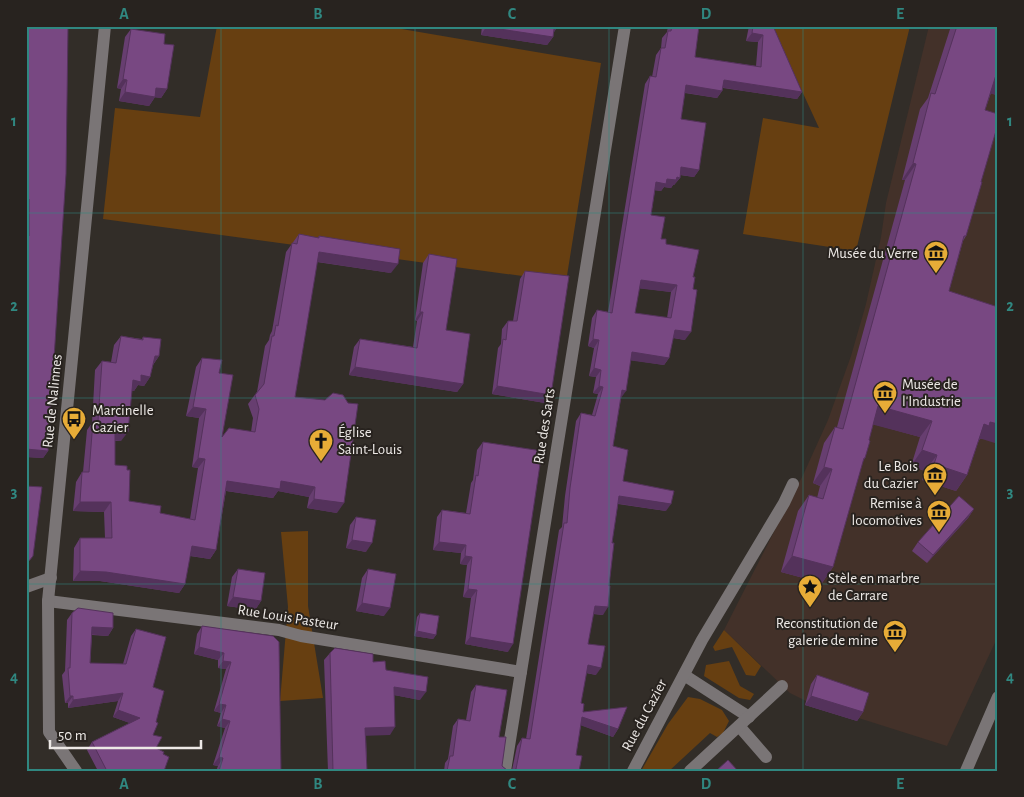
<svg xmlns="http://www.w3.org/2000/svg" width="1024" height="797" font-family="'Alegreya Sans',sans-serif">
	<rect width="100%" height="100%" fill="#322d28"/>
	<polygon fill="#433129" points="929,26 998,26 998,636 947,746 808,702 790,693 724,630 804,473 828,420 851,356 866,304 881,237 886,203"/>
	<g fill="#673f11">
		<polygon points="217,26 384,26 601,63 566,282 103,219 115,108 200,117"/>
		<polygon points="772,26 910,26 856,251 743,234 763,118 819,128"/>
		<polygon points="308,531 308,606 323,698 280,701 288,607 281,532"/>
		<polygon points="724,630 761,666 755,676 746,675 732,647 715,651 713,647"/>
		<polygon points="729,661 740,686 754,694 750,700 739,698 704,676 706,665"/>
		<polygon points="688,697 700,699 722,710 729,721 723,733 717,737 710,733 669,771 641,771 668,724"/>
	</g>
	<g fill="none" stroke-linecap="round" stroke-linejoin="round">
		<g stroke="#7a7576" stroke-width="12">
			<polyline points="26,587 51,578"/>
			<polyline points="48,601 279,630 301,636 521,672"/>
			<polyline points="684,675 749,717"/>
			<polyline points="739,726 766,757"/>
			<polyline points="76,771 49,732 48,601 105,26"/>
			<polyline points="505,771 625,26"/>
			<polyline points="633,771 702,640 784,503 793,484"/>
			<polyline points="690,771 782,686"/>
			<polyline points="966,771 998,697"/>
		</g>
	</g>
	<g fill="#673e70" fill-rule="evenodd">
		<polygon points="27,26 68,26 48,451 43,458 26,457"/>
		<polygon points="482,26 556,26 556,29 553,33 553,37 547,45 481,35"/>
		<path d="M668 26H699L695 57 756 66 758 42 746 41 749 26H773L802 92 797 99 723 88 722 91 717 98 685 93 681 119 699 170 694 177 680 175V178L674 185H673L671 188 664 187 661 191 655 190 651 215 661 239 693 277 685 340 673 338 669 358 664 365 631 360 621 398 613 446 623 481 666 511 618 504 612 543 603 615 593 614 588 644 596 675 586 673 581 703 583 712 618 729 613 737 581 725 576 755 512 770 517 746 522 738 526 739 559 530 562 527 565 496 576 421 581 413 592 415 598 394 593 393 596 377 589 376 594 348 588 346 592 318 597 310 608 312 645 84 650 76 652 77 656 55 661 48 662 38 667 32ZM639 288 671 292 667 318 635 313Z"/>
		<polygon points="951,26 998,26 996,95 991,93 985,110 981,182 966,236 963,241 949,291 982,439 980,439 978,442 967,475 956,491 922,480 925,471 911,466 920,437 873,424 869,440 865,458 862,463 833,567 822,583 781,572 798,511 809,495 817,498 820,486 813,483 824,443 835,427 837,427 905,180 902,180 920,109 928,98"/>
		<polygon points="131,29 167,89 161,98 155,97 149,106 119,101 121,89 117,88 125,37"/>
		<polygon points="299,234 318,238 319,236 391,273 317,262 295,397 337,513 307,508 309,497 278,491 273,498 226,491 216,550 210,559 190,556 185,584 179,593 100,581 73,581 74,548 80,538 105,538 104,512 73,511 76,482 82,472 83,472 87,430 92,423 95,370 102,361 111,362 114,345 121,336 142,339 143,337 159,356 153,365 150,377 144,386 138,385 134,391 132,391 121,441 115,441 115,465 129,501 160,513 190,519 198,468 192,467 199,418 186,416 196,367 202,358 219,373 222,437 251,432 253,418 248,404 257,392 265,346 269,340 270,335 272,331 286,252"/>
		<polygon points="429,254 446,330 463,384 457,392 349,375 354,347 360,339 413,347 417,321 415,320 423,263"/>
		<polygon points="525,271 551,395 545,403 492,394 498,348 501,344 502,329 508,321 513,321 520,279"/>
		<polygon points="483,442 508,652 465,644 471,598 463,597 467,565 460,564 461,553 433,550 437,517 442,510 466,513 471,483 473,480 477,450"/>
		<polygon points="974,509 968,518 927,563 912,551 918,542"/>
		<polygon points="356,517 366,552 346,548 350,525"/>
		<polygon points="238,569 261,601 255,610 227,606 232,577"/>
		<polygon points="368,569 384,616 356,611 362,578"/>
		<polygon points="72,613 113,628 108,636 92,635 90,663 123,664 131,636 136,629 153,687 156,722 153,735 156,748 163,754 164,771 98,771 87,750 92,742 130,723 113,717 118,701 68,708 68,703 65,703 62,675 65,671 67,620"/>
		<polygon points="420,613 436,635 433,639 414,636 417,617"/>
		<polygon points="202,626 273,636 281,771 216,771 218,766 213,765 225,728 217,726 221,713 214,711 226,669 218,668 218,660 194,654 197,634"/>
		<polygon points="330,653 373,662 386,670 420,700 394,695 390,735 366,735 367,771 328,771 324,660"/>
		<polygon points="817,675 863,712 857,721 805,705 811,684"/>
		<polygon points="476,685 499,737 502,766 508,771 444,771 445,763 448,759 453,726 458,719 466,720 471,692"/>
	</g>
	<g fill="#54325b">
		<polygon points="120,26 137,26 135,29"/>
		<polygon points="486,27 554,29 556,29 551,37 553,37 547,45 481,35"/>
		<polygon points="752,33 763,35 758,42 746,41"/>
		<polygon points="996,75 998,76 998,93 996,95 985,92"/>
		<polygon points="123,79 127,80 121,89 117,88"/>
		<polygon points="724,80 802,92 797,99 719,87"/>
		<polygon points="686,85 722,91 717,98 681,92"/>
		<polygon points="156,88 167,89 161,98 150,97"/>
		<polygon points="125,92 155,97 149,106 119,101"/>
		<polygon points="913,163 916,164 905,180 902,180"/>
		<polygon points="681,167 699,170 694,177 675,174"/>
		<polygon points="677,177 680,178 674,185 673,185 671,188 664,187 661,191 651,190 656,182"/>
		<polygon points="319,252 398,264 391,273 312,261"/>
		<polygon points="641,280 677,285 671,292 635,288"/>
		<polygon points="420,312 423,312 417,321 415,320"/>
		<polygon points="675,330 691,332 685,340 669,337"/>
		<polygon points="593,339 599,340 594,348 588,346"/>
		<polygon points="632,352 669,358 664,365 627,360"/>
		<polygon points="155,356 159,356 152,366"/>
		<polygon points="355,367 463,384 457,392 349,375"/>
		<polygon points="594,368 601,370 596,377 589,376"/>
		<polygon points="141,375 150,377 144,386 138,385 134,391 127,390 133,380"/>
		<polygon points="497,386 551,395 545,403 492,394"/>
		<polygon points="599,386 603,387 598,394 593,393"/>
		<polygon points="622,390 626,391 621,398"/>
		<polygon points="878,406 932,421 920,437 867,423"/>
		<polygon points="193,407 206,409 199,418 186,416"/>
		<polygon points="990,422 998,424 998,444 982,439 980,439 978,442 984,424"/>
		<polygon points="115,431 128,432 121,441 109,440"/>
		<polygon points="26,449 48,451 43,458 26,457"/>
		<polygon points="922,450 937,455 925,471 911,466"/>
		<polygon points="198,458 205,459 198,468 192,467"/>
		<polygon points="934,464 967,475 956,491 922,480"/>
		<polygon points="824,467 832,469 820,486 813,483"/>
		<polygon points="227,481 281,481 315,487 309,497 278,491 273,498 221,490"/>
		<polygon points="619,496 671,504 666,511 614,503"/>
		<polygon points="314,499 344,503 337,513 307,508"/>
		<polygon points="80,502 111,502 104,512 73,511"/>
		<polygon points="974,509 968,518 927,563 933,555"/>
		<polygon points="352,540 372,543 366,552 346,548"/>
		<polygon points="439,542 466,545 461,553 433,550"/>
		<polygon points="192,546 216,550 210,559 185,555"/>
		<polygon points="465,556 472,557 467,565 460,564"/>
		<polygon points="792,556 833,567 822,583 781,572"/>
		<polygon points="80,571 106,572 185,584 179,593 100,581 73,581"/>
		<polygon points="468,589 477,590 471,598 463,597"/>
		<polygon points="233,597 261,601 255,610 227,606"/>
		<polygon points="362,603 390,608 384,616 356,611"/>
		<polygon points="595,606 608,607 603,615 589,613"/>
		<polygon points="92,627 113,628 108,636 87,634"/>
		<polygon points="417,631 436,635 433,639 414,636"/>
		<polygon points="470,637 513,644 508,652 465,644"/>
		<polygon points="199,647 224,653 218,660 194,654"/>
		<polygon points="223,661 231,662 226,669 218,668"/>
		<polygon points="588,665 601,668 596,675 583,672"/>
		<polygon points="394,687 426,692 420,700 389,694"/>
		<polygon points="123,693 118,701 68,708 73,700"/>
		<polygon points="70,696 73,696 68,703 65,703"/>
		<polygon points="811,696 863,712 857,721 805,705"/>
		<polygon points="219,704 226,705 221,713 214,711"/>
		<polygon points="118,710 140,718 135,725 113,717"/>
		<polygon points="582,717 618,729 613,737 577,724"/>
		<polygon points="222,719 230,721 225,728 217,726"/>
		<polygon points="395,727 390,735 360,736 365,728"/>
		<polygon points="219,757 223,758 218,766 213,765"/>
	</g>
	<g fill="#784882" stroke="#54325b" fill-rule="evenodd">
		<polygon points="29,26 68,26 66,174 48,451 26,449 26,236 29,236 29,199 26,199 26,30 29,29"/>
		<polygon points="486,26 556,26 556,29 554,29 553,37 486,27"/>
		<path d="M672 26H699L695 57 761 67 763 35 752 33 753 26H773L802 92 724 80 722 91 686 85 681 119 706 123 699 170 681 167 680 178 677 177 676 180 667 179 666 184 656 182 651 215 665 217 661 239H666V244L699 250 693 277H695L693 289 697 290 691 332 675 330 669 358 632 352 626 391 622 390 613 446 628 450 623 481 674 491 671 504 619 496 612 543H614L609 586H610L608 607 595 606 588 644 605 646 601 668 588 665 581 703 584 704 583 712 627 707 618 729 582 717 576 755 582 756 579 771H511L516 769 522 738 530 739 564 523H567L570 488 581 413 595 416 603 387 599 386 601 370 594 368 599 340 593 339 597 310 612 313 650 76 656 77 661 48H665L668 31H671ZM641 280 677 285 671 318 635 313Z"/>
		<polygon points="957,26 998,26 998,76 996,75 985,110 998,114 998,124 981,182 982,182 966,236 964,236 949,291 998,307 998,424 990,422 989,426 984,424 967,475 934,464 937,455 922,450 932,421 878,406 869,440 870,441 865,458 864,458 833,567 792,556 809,495 823,499 832,469 824,467 835,427 843,429 916,164 913,163 931,93 935,94"/>
		<polygon points="131,29 165,34 164,44 174,45 167,89 156,88 155,97 125,92 127,80 123,79"/>
		<polygon points="299,234 319,238 319,236 400,249 398,264 319,252 295,397 325,400 333,393 343,395 348,403 358,404 344,503 314,499 315,487 281,481 280,489 227,481 216,550 192,546 185,584 106,572 80,571 80,538 112,538 111,502 80,502 82,472 89,472 93,421 98,421 102,361 116,363 121,336 143,340 143,337 161,339 159,356 155,356 150,377 141,375 141,382 133,380 128,432 115,431 115,465 127,466 127,470 130,470 129,501 161,506 160,513 195,520 205,459 198,458 206,409 193,407 202,358 222,360 219,373 233,375 222,437 229,428 255,432 259,409 255,395 264,384 272,336 274,336 276,325 278,326 292,243 297,244"/>
		<polygon points="429,254 457,259 446,330 470,334 463,384 355,367 360,339 417,348 423,312 420,312"/>
		<polygon points="525,271 569,276 551,395 497,386 503,339 506,340 508,321 517,321"/>
		<polygon points="483,442 542,451 513,644 470,637 477,590 468,589 472,557 465,556 466,545 439,542 442,510 470,514 476,475 478,476"/>
		<polygon points="26,486 42,487 33,556 29,561 26,562"/>
		<polygon points="959,496 974,509 933,555 918,542"/>
		<polygon points="356,517 376,520 372,543 352,540"/>
		<polygon points="238,569 265,573 261,601 233,597"/>
		<polygon points="368,569 396,574 390,608 362,603"/>
		<polygon points="78,608 113,613 113,628 92,627 90,663 126,664 136,629 166,637 153,687 164,691 156,722 158,723 153,735 162,737 156,748 164,752 163,754 169,757 164,771 117,771 115,770 113,771 107,771 92,742 140,718 118,710 123,693 73,700 73,696 70,696 68,668 70,668 72,613"/>
		<polygon points="420,613 439,616 436,635 417,631"/>
		<polygon points="202,626 273,636 279,642 281,771 219,771 223,758 219,757 230,721 222,719 226,705 219,704 231,662 223,661 224,653 199,647"/>
		<polygon points="335,648 373,654 373,662 385,661 386,670 428,677 426,692 394,687 395,727 365,728 367,771 333,771 330,653"/>
		<polygon points="817,675 869,693 863,712 811,696"/>
		<polygon points="476,685 507,690 499,737 506,737 502,766 508,771 447,771 450,756 453,756 458,719 470,721"/>
		<polygon points="728,760 738,771 716,771"/>
	</g>
	<path fill="none" stroke="#308780" stroke-width="1" stroke-opacity="0.55" d="M221 26V771M415 26V771M609 26V771M803 26V771M26 213H998M26 398H998M26 584H998"/>
	<defs>
		<symbol id="museum-pin" viewBox="-11 -11 22 30"><path d="M0 17L-7.5 6A9.5 9.5 0 1 1 7.5 6Z" fill="#e7ac37" stroke="#28231f"/><path d="M0-6L6-3V-2H-6V-3ZM-5-1h2V3h-2ZM-1-1h2V3h-2ZM3-1h2V3H3ZM-6 4H6V6H-6Z" fill="#111"/></symbol>
		<symbol id="bus-pin" viewBox="-11 -11 22 30"><path d="M0 17L-7.5 6A9.5 9.5 0 1 1 7.5 6Z" fill="#e7ac37" stroke="#28231f"/><path d="M-5-6H5V4H4V6H2V4H-2V6H-4V4H-5ZM-3.5-4V0h7V-4ZM-3.5 1.2v1.5H-2V1.2ZM2 1.2v1.5H3.5V1.2Z" fill="#111"/></symbol>
		<symbol id="church-pin" viewBox="-11 -11 22 30"><path d="M0 17L-7.5 6A9.5 9.5 0 1 1 7.5 6Z" fill="#e7ac37" stroke="#28231f"/><path d="M-1.2-6h2.4v3.5h3.3v2.4h-3.3V6h-2.4V-.1h-3.3v-2.4h3.3Z" fill="#111"/></symbol>
		<symbol id="sight-pin" viewBox="-11 -11 22 30"><path d="M0 17L-7.5 6A9.5 9.5 0 1 1 7.5 6Z" fill="#e7ac37" stroke="#28231f"/><path d="M0-6L1.8-2.2L6-1.7L2.9 1.2L3.7 5.4L0 3.3L-3.7 5.4L-2.9 1.2L-6-1.7L-1.8-2.2Z" fill="#111"/></symbol>
	</defs>
	<g fill-rule="evenodd">
		<use href="#museum-pin" x="922" y="239" width="28" height="38"/>
		<use href="#museum-pin" x="871" y="379" width="28" height="38"/>
		<use href="#bus-pin" x="60" y="405" width="28" height="38"/>
		<use href="#church-pin" x="307" y="427" width="28" height="38"/>
		<use href="#museum-pin" x="921" y="461" width="28" height="38"/>
		<use href="#museum-pin" x="925" y="498" width="28" height="38"/>
		<use href="#sight-pin" x="796" y="573" width="28" height="38"/>
		<use href="#museum-pin" x="881" y="618" width="28" height="38"/>
	</g>
	<g text-anchor="middle" stroke-width="4" stroke-linejoin="round" paint-order="stroke">
		<g font-size="15" fill="#ede9e6" stroke="#28231f" text-anchor="end">
			<text x="918" y="258">Musée du Verre</text>
			<text x="902" y="389" text-anchor="start">Musée de<tspan x="902" dy="17">l'Industrie</tspan></text>
			<text x="92" y="415" text-anchor="start">Marcinelle<tspan x="92" dy="17">Cazier</tspan></text>
			<text x="338" y="437" text-anchor="start">Église<tspan x="338" dy="17">Saint-Louis</tspan></text>
			<text x="918" y="471">Le Bois<tspan x="918" dy="17">du Cazier</tspan></text>
			<text x="922" y="508">Remise à<tspan x="922" dy="17">locomotives</tspan></text>
			<text x="828" y="583" text-anchor="start">Stèle en marbre<tspan x="828" dy="17">de Carrare</tspan></text>
			<text x="878" y="628">Reconstitution de<tspan x="878" dy="17">galerie de mine</tspan></text>
		</g>
		<g font-size="15" fill="#ede9e6" stroke="#28231f">
			<text transform="translate(52 401) rotate(-84)" y="5">Rue de Nalinnes</text>
			<text transform="translate(544 426) rotate(-81)" y="5">Rue des Sarts</text>
			<text transform="translate(288 617) rotate(9)" y="5">Rue Louis Pasteur</text>
			<text transform="translate(644 715) rotate(-62)" y="5">Rue du Cazier</text>
		</g>
	</g>
	<rect width="1024" height="797" fill="none" stroke="#28231f" stroke-width="55"/>
	<path d="M50 740v8h151v-8" fill="none" stroke="#ede9e6" stroke-width="2.5"/>
	<text x="58" y="740" font-size="15" fill="#ede9e6" stroke="#28231f" stroke-width="4" paint-order="stroke">50 m</text>
	<rect x="28" y="28" width="968" height="742" fill="none" stroke="#308780" stroke-width="2"/>
	<g font-size="16" text-anchor="middle" font-weight="bold" fill="#308780">
		<text x="124" y="19">A</text>
		<text x="318" y="19">B</text>
		<text x="512" y="19">C</text>
		<text x="706" y="19">D</text>
		<text x="900" y="19">E</text>
		<text x="14" y="126">1</text>
		<text x="1010" y="126">1</text>
		<text x="14" y="311">2</text>
		<text x="1010" y="311">2</text>
		<text x="14" y="497">3</text>
		<text x="1010" y="497">3</text>
		<text x="14" y="682">4</text>
		<text x="1010" y="682">4</text>
		<text x="124" y="789">A</text>
		<text x="318" y="789">B</text>
		<text x="512" y="789">C</text>
		<text x="706" y="789">D</text>
		<text x="900" y="789">E</text>
	</g>
</svg>
